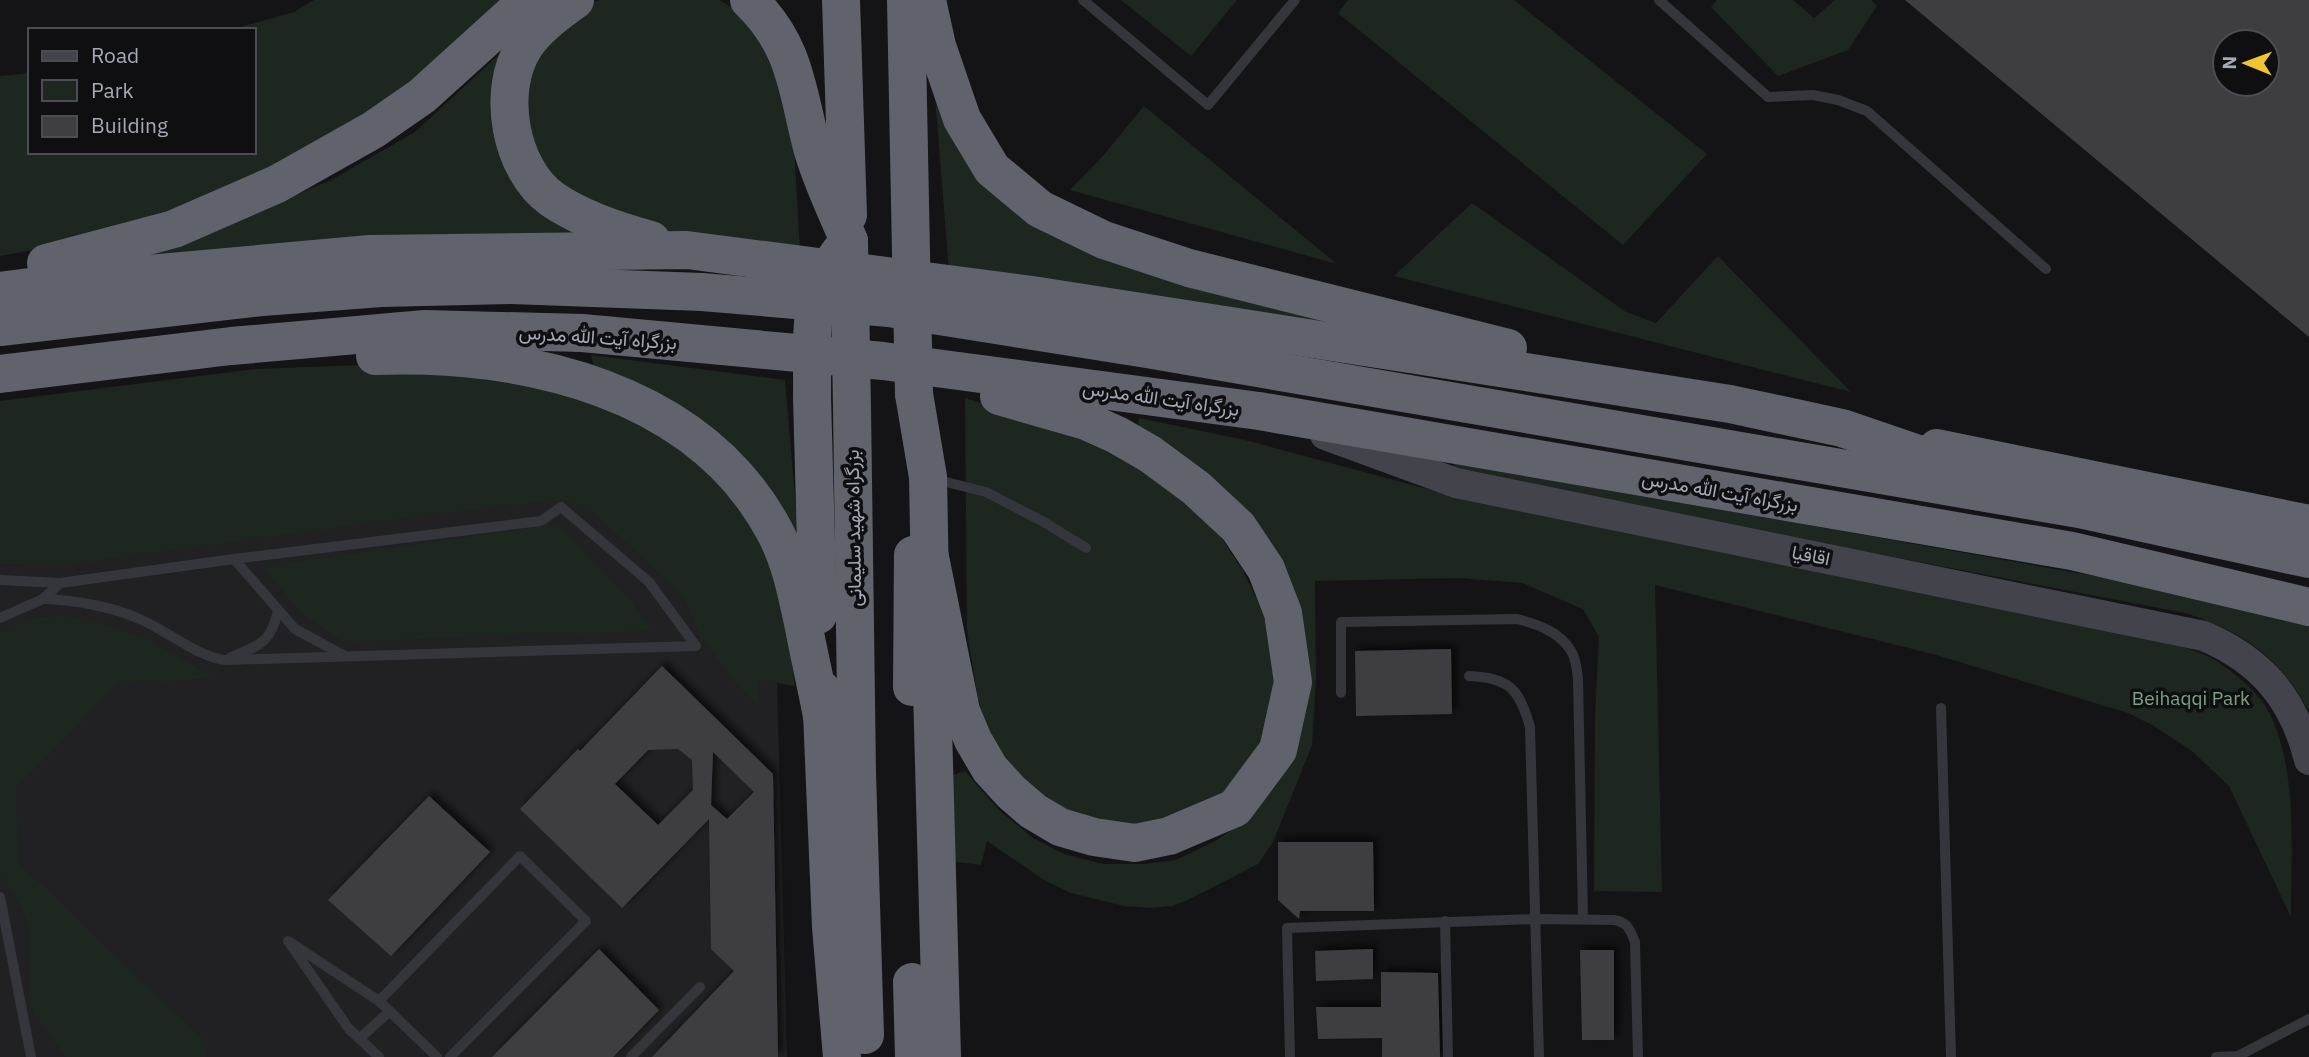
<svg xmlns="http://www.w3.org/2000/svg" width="2309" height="1057" font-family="'IBM Plex Sans',Vazirmatn,sans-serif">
	<defs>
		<filter id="shadow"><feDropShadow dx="4.5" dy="-4.5" stdDeviation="3.5" flood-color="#0009"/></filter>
	</defs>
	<rect width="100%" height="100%" fill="#141416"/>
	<polygon fill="#212023" points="480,438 761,609 777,683 787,1057 0,1057 0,446"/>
	<g fill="#1e2620">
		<polygon points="314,0 513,0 408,93 259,183 76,242 0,256 0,76 30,73 30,152 254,152 254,30 230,30 294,12"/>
		<polygon points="599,0 719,0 738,11 759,32 780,75 794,146 800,252 688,239 619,216 555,179 537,157 524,103 536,56 590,4"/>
		<polygon points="1121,0 1237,0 1191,56"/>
		<polygon points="1348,0 1514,0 1707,154 1623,245 1338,13"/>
		<polygon points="1717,0 1793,0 1814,18 1835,0 1871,0 1877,6 1848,50 1778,76 1711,7"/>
		<polygon points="555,3 499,137 624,241 126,261 224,225 331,180 415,132"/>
		<polygon points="933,72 986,183 1499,358 949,271"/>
		<polygon points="1144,106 1337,264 1070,190 1103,156"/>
		<polygon points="1472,203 1626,312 1656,323 1718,256 1851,392 1394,276"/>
		<polygon points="591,355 785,380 802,578 763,481 595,370"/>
		<polygon points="386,364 470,366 615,401 727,486 768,555 790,647 795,686 757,680 759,706 736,684 701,637 683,596 593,512 562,500 430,515 67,565 0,564 0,401 255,369"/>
		<polygon points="965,398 1076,431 1137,462 1182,499 1220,536 1242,569 1260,606 1268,628 1275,687 1269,728 1251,767 1219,799 1140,830 1093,825 1025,787 994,747 978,699 967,630"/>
		<path d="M1139 418 1245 440 1446 494 2181 646C2191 650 2202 653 2211 658 2230 668 2261 694 2270 714 2298 772 2291 853 2291 917L2229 786 2192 751 2154 726 2128 713 1933 654 1655 585 1662 892 1594 891 1595 716 1599 637 1583 609 1522 583 1460 578 1315 581 1316 679 1312 745 1273 842 1258 864 1190 899 1172 906 1152 908 1124 906 1071 893 1044 880 987 841 981 865 950 861 947 777 965 771 999 810 1033 838 1064 854 1103 864H1145L1176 860 1217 840 1248 818 1273 789 1288 765 1294 614 1137 430Z"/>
		<path d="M1454 462 2218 598 2309 624V711C2278 656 2244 632 2185 613L1454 473Z"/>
		<polygon points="545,526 561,527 634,604 651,631 343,642 300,612 262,566"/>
		<polygon points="63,616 88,619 147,639 215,678 116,685 16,788 18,862 205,1042 206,1057 66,1057 33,1012 29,997 29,927 22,909 0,871 0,631 38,617"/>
	</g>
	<g fill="#3e3e43" fill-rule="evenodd" filter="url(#shadow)">
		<path d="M1905 0H2309V337ZM2225 42H2267V84H2225Z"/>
		<polygon points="1451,649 1452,714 1356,716 1355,651"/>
		<path d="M662 666 773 774 778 1057H652L734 971 711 949 709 819 622 908 520 809 578 749 580 751ZM678 749 692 760 693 790 658 825 615 784 648 750ZM713 752 754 792 727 819 711 805Z"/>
		<polygon points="429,796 490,852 391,956 328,900"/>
		<polygon points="1278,842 1373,842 1374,911 1300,911 1299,919 1278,900"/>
		<polygon points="599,949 659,1010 613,1057 492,1057"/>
		<polygon points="1373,949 1373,979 1316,981 1315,951"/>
		<polygon points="1580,950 1614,950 1614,1040 1582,1040"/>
		<polygon points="1381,972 1438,973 1440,1057 1382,1057 1382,1038 1318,1039 1316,1007 1381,1007"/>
	</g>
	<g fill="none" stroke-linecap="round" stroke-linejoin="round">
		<g stroke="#35363b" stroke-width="10">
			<polyline points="1083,0 1208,105 1295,0"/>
			<polyline points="1659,0 1768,97 1813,95 1838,100 1867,111 2046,269"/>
			<polyline points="934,479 986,492 1044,522 1086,548"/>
			<polyline points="234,559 295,629 343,655"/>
			<path d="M0 580 60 583 234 559 541 521 561 507 649 582 696 646 225 660C197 656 171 634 146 622 116 607 76 600 43 599"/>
			<polyline points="0,618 43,599 60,583"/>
			<path d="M231 657C260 645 270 644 278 611"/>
			<path d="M1469 676C1509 678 1519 688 1530 727L1539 1057"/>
			<path d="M1341 693V622L1517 619C1537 624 1560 632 1571 651 1576 658 1577 670 1578 679L1583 919"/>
			<polyline points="1941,708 1951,1057"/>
			<polyline points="0,897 31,1057"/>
			<polyline points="1445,921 1448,1057"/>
			<polyline points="379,1001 520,856 586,921 450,1057"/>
			<polyline points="359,1039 390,1011"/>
			<polyline points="379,1057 349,1029 288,941 379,1001 437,1057"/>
			<polyline points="631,1057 700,987"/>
			<path d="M1290 1057 1287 928 1536 919 1614 920C1628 922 1630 930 1635 942L1638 1057"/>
			<polyline points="2216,1057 2238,1056 2309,1019"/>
		</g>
		<path stroke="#43444b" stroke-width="30" d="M1325 435 1456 483 2204 636C2262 661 2294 699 2309 760"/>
		<g stroke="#61636c" stroke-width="38">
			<path d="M575 0C557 13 536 28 524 47 496 91 510 169 552 199 581 219 617 231 651 240"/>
			<path d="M749 0C797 46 797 92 813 151 822 182 837 212 849 241"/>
			<polyline points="841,0 848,215"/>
			<polyline points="906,0 911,253"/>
			<polyline points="927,0 937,46 962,119 992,169 1040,209 1104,240 1189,268 1508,348"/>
			<polyline points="46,263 174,229 277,184 373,130 422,96 528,0"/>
			<polyline points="0,291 92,279 370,254 687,250 1032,295 1730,404 1842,428 1965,470"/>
			<polyline points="0,327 262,297 381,288 512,285 702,292 889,308 1147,349 2079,509 2309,559"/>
			<path d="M375 356C524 350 700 390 775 532 790 560 796 591 803 623 809 654 816 685 822 716"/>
			<polyline points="0,374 231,346 425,329 582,333 883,361 1259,411 2072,551 2309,607"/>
			<polyline points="914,394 928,477 930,584"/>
			<polyline points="812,397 818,615"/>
			<polyline points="852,407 857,773 865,1035"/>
			<polyline points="1937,448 2309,524"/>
			<polyline points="930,557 961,711 973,740 990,769 1011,792 1033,811 1060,827 1094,837 1135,843 1169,836 1235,808 1278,750 1293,682 1283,613 1266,569 1238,527 1196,488 1150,454 1117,435 1086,421 999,396"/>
			<polyline points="931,654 942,1057"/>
			<polyline points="912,687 913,555"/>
			<polyline points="821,689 831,927 842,1057"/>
			<polyline points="912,982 914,1057"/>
		</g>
		<g stroke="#61636c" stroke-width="38">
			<polyline points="849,241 852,407"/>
			<polyline points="911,253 914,394"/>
			<path d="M812 397C813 334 804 291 849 241"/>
		</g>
	</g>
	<g text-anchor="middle" stroke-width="7" stroke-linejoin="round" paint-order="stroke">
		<g font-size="19" fill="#a6a9b6" stroke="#0f0f11">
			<text transform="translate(598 337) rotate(4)" y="7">بزرگراه آیت الله مدرس</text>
			<text transform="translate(1161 398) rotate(8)" y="7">بزرگراه آیت الله مدرس</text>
			<text transform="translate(1720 491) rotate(10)" y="7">بزرگراه آیت الله مدرس</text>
			<text transform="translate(853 528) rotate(-91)" y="7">بزرگراه شهید سلیمانی</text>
			<text transform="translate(1811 555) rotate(11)" y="7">اقاقیا</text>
		</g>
		<g font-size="19" fill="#7da183" stroke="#0f0f11">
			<text x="2191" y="705">Beihaqqi Park</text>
		</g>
	</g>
	<rect x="28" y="28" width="228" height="126" fill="#0f0f11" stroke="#4b4d53" stroke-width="2"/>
	<rect x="42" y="51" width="35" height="10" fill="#43444b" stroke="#4b4d53" stroke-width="2"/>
	<text x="91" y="63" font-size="21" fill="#a6a9b6">Road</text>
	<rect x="42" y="80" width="35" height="21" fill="#1e2620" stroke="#4b4d53" stroke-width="2"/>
	<text x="91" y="98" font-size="21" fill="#a6a9b6">Park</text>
	<rect x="42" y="116" width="35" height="21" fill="#3e3e43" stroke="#4b4d53" stroke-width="2"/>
	<text x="91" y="133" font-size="21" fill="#a6a9b6">Building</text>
	<g transform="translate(2246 63) rotate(271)"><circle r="33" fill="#0f0f11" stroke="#4b4d53" stroke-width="2"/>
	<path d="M0-5L12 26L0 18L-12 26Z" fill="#f2c530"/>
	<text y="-10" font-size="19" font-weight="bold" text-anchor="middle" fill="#a6a9b6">N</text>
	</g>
</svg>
